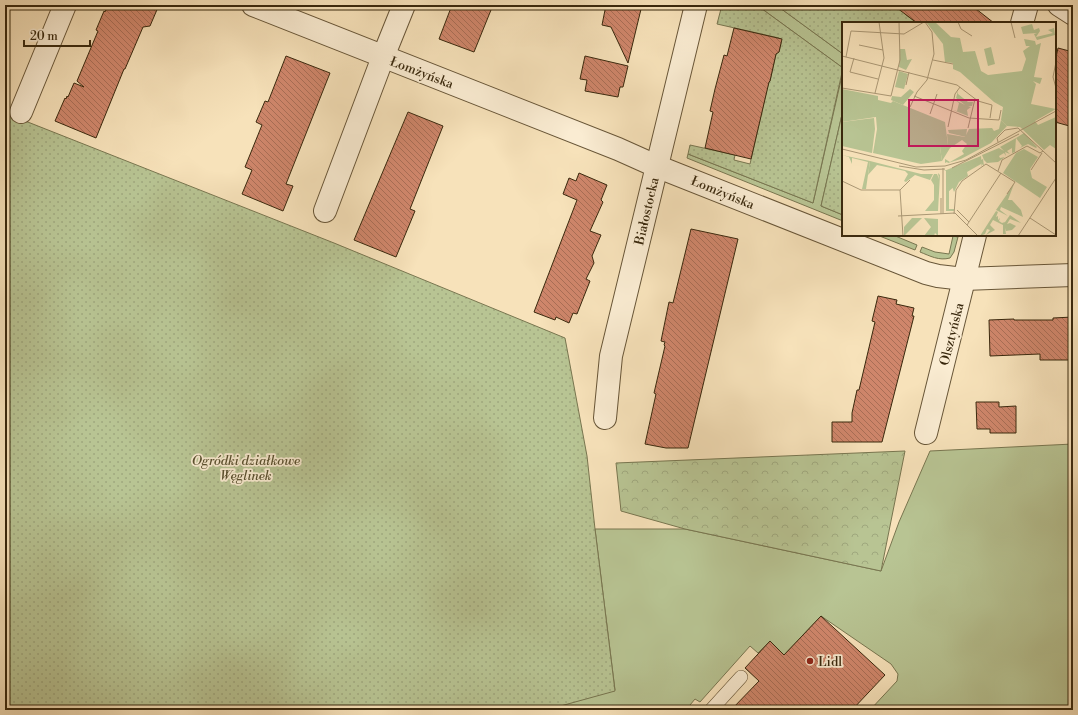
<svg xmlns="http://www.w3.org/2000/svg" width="1078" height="715" font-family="'Libre Bodoni',serif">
	<defs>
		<pattern id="park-crowns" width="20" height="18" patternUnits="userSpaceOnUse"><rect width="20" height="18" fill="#b8c493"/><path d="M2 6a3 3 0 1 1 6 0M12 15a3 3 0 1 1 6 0" fill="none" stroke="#9fa87e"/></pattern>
		<pattern id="garden-dots" width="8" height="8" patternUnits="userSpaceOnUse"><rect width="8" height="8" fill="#b8c493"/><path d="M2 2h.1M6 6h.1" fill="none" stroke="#9fa87e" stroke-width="1.8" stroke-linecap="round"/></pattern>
		<pattern id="building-back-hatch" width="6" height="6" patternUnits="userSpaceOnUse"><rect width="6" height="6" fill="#cf866b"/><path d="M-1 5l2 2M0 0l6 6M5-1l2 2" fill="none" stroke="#a96e56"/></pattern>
	</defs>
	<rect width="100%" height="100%" fill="#f7e2ba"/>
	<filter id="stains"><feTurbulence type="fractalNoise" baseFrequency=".005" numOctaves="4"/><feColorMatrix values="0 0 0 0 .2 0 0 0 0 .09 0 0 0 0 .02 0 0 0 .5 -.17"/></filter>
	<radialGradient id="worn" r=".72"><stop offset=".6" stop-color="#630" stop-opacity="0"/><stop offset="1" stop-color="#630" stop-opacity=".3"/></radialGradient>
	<g fill="#b8c493" stroke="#787650">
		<polygon points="751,5 776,5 843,54 843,68 758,6"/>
		<polygon points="843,71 843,110 821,206 843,215 843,221 687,158 688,154 813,203"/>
		<polygon points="877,235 893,235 917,245 915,250"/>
		<path d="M953 236 958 237 954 252 950 258C939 261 930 256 920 252L922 247 935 252 949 254Z"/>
		<polygon points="1073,444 1073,710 870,710 897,681 898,674 891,664 821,616 784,655 770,641 758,653 750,646 700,702 695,699 690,705 695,708 693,710 546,710 615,690 595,529 685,529 881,571 899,522 930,451"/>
	</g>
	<polygon fill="url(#park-crowns)" stroke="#787650" points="905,451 881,571 685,529 621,511 616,463"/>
	<g fill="url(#garden-dots)" stroke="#787650">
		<polygon points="722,5 751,5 758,6 843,68 813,203 688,154 690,145 735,155 734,160 750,164 767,89 769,82 770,81 776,54 779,52 781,43 779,38 717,24"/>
		<polygon points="776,5 901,5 906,15 917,23 843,23 843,54"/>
		<polygon points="843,110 843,215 821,206"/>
		<polygon points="5,113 334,243 565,338 587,456 595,529 615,691 546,710 5,710"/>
	</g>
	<g fill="url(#building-back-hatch)" stroke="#39280d">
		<polygon points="108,5 159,5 150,26 143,27 125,69 124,69 96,138 55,121 65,98 66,99 67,96 68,97 74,83 84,87 77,81 98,31 96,30 104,11 105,12"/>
		<polygon points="452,5 493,5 474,52 439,39"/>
		<polygon points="606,5 642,5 628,63 611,27 602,25"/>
		<polygon points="893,5 971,5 994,23 917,23"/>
		<polygon points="734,28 782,39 779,52 776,54 770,81 769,82 751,159 705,148 713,112 710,111 715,89 724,55 727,56"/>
		<polygon points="1058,48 1073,52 1073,127 1055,122 1055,62"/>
		<polygon points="286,56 330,73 286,184 293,186 283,211 242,194 252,170 245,167 262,125 256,122 265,101 268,102"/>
		<polygon points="585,56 628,66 623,87 620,87 618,97 585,91 587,80 580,79"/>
		<polygon points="408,112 443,126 410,209 415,211 396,257 354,240"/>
		<polygon points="579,173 607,185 601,200 603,202 590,231 601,235 592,256 594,263 586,279 590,281 577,314 573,313 569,323 556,317 555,320 534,312 577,200 563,194 569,178 576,181"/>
		<polygon points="691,229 738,239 688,448 666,448 645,444 656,394 654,393 665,346 664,345 665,342 661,341 669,302 673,303"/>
		<polygon points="878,296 897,300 896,304 914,308 912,316 914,316 882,442 832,442 832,422 852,422 852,413 857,390 859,390 875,322 872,321"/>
		<polygon points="1073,317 1073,360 1040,360 1040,354 990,356 989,320 1014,319 1014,320 1053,320 1053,318"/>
		<polygon points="976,402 999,402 999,407 1016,406 1016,433 990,433 990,429 977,429"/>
		<polygon points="821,616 885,675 852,710 731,710 759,681 745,668 770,641 784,655"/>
	</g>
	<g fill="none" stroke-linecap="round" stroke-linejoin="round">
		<defs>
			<polyline id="lane" points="711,710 741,677"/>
			<g id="street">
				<polyline points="253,5 618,149 656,166 926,273 938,276 964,279 1073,275"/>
				<polyline points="1059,5 1073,14"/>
				<polyline points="1022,23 1027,5"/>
				<polyline points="21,112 65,5"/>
				<polyline points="325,211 383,57 404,5"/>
				<polyline points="605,418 611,356 696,5"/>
				<polyline points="926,433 975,235"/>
			</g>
		</defs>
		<use href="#lane" stroke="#685638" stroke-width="14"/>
		<use href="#street" stroke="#685638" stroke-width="24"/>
		<use href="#lane" stroke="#faecd2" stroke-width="13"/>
		<use href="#street" stroke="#faecd2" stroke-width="22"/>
	</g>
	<circle fill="#8f2418" stroke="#faecd2" stroke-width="1.5" cx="810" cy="661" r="4"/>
	<g text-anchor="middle" stroke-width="3.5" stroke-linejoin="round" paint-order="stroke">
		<g font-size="13" fill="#39280d" stroke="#faecd2">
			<text transform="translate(422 72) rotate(21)" y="5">Łomżyńska</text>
			<text transform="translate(723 192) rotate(22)" y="5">Łomżyńska</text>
			<text transform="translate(646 211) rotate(-77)" y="5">Białostocka</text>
			<text transform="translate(951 334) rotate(-76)" y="5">Olsztyńska</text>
		</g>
		<g font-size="13" font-style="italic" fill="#594f2e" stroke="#faecd2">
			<text x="246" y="465">Ogródki działkowe<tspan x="246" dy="15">Węglinek</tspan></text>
		</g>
		<g font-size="13" fill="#39280d" stroke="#faecd2" text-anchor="start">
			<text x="818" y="666">Lidl</text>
		</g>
	</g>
	<g transform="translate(842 22)">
		<rect width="214" height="214" fill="#f7e2ba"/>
		<path d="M190 2 192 8 197 6 198 9 194 15 211 11 206 8 212 6 213 13 195 18 192 12 195 11 181 12 179 5ZM149 25 153 42 146 44 142 27ZM58 27H63L65 38 70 37 64 48 57 45ZM68 67 72 70 61 83 49 78 50 74 59 75ZM32 96 33 107 30 131 0 124V100ZM159 98 165 104 149 121 119 137 106 141 105 140 103 141V137L108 140 122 132 120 129 125 122 120 118 108 126 100 139 98 125 106 123 105 112 123 115 127 107 150 106 152 109 157 107ZM174 116 173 130 170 131V126L165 129 168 132 163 130 164 134 162 131 157 134 158 136 163 135 156 140 145 141 142 138 140 133 157 126 162 129 158 125ZM182 127 196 135 188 147 190 156 205 165 198 176 161 151 174 131ZM0 133 28 139 24 167H20L26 140 10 136V142L7 135ZM139 134 140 145 139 142 125 150 126 154 117 160 112 170 110 164 107 169V187H112V189H104V149H102ZM96 151 98 153 96 189H83L92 178V163L89 158 92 152H95L97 157ZM172 162 166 178H170L179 188 181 195 159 185 158 188 166 194 154 188ZM154 189 156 190 154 195 156 194V198L158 196 157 199 160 201 163 200 161 203 168 193 179 201 168 197 165 202 168 201 174 204 170 208 164 209 163 206 164 212H161V203L151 198 148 203 153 208 144 213 148 208 145 207 143 212 138 214ZM70 196H80L62 214V205ZM82 196 96 197V214L93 211 92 214H82L89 205Z" fill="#b8c493"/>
		<path d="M182 111 195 125 194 126 186 122 178 126 180 124 174 116ZM141 137 142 144 139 141 113 154V164L107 169 105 167 107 153ZM28 139 79 152H91L88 158 73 153 64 160 62 159 66 152 63 149 35 143 26 153Z" fill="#b8c493"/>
		<path d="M84 0H93L109 15 118 16 121 30 133 29 139 49 146 53 180 49 184 37 181 29 188 24H184L182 17 193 19 194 23 199 21 192 55 200 56 198 62 191 59 194 62 189 82 214 87 193 99 196 103 214 95V127L208 123 202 128 178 105 165 104 159 98 161 85 152 80 118 50 111 47V41L103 40 101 22ZM57 49 66 52 62 67 53 65ZM125 107 124 115 107 111 106 108Z" fill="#b8c493"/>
		<path d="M0 67 36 74V78L49 81 51 79 103 100 106 123 98 125 100 139 79 142 31 131 35 107 34 95 0 100ZM116 69V72L126 80H131L130 84H126L129 85 125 88 126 94 111 88 115 89 117 81 113 78 123 83 114 76Z" fill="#b8c493"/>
		<path fill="none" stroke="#ab9875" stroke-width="1" d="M116 0 119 7 130 14M169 0 173 16M17 23 41 28M0 34 115 63 136 79 150 83 148 96M4 35 9 9 62 12 82 0M12 36 8 50 36 57M91 38 111 42M214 40 211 55 214 66M64 63 67 50M0 66 49 74 58 38 57 0M33 71 42 36 37 0M72 74 127 96 157 98 159 88M68 85 75 70 85 58 92 32 90 10 83 0M88 92 95 72M106 105 113 72 118 65M126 106 133 77M156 120 155 116 163 108 176 106 214 141M0 127 74 145 103 144 124 138 214 89M57 144 82 148 103 147M110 146 177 112M189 148 200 131M156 149 160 138 185 124 198 131 201 129M0 159 19 168H58L61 214M58 168 68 158M115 188 127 200M99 192V176M101 192V146M112 192 114 168 120 159 144 142 173 160 165 172M56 194 113 191 136 214M188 196 214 213M125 203 159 151M176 214 214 156"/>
		<path fill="#c2185b" fill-opacity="0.15" stroke="#c2185b" stroke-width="2" d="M67 78H136V124H67Z"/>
		<rect width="214" height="214" fill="none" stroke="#39280d" stroke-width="2"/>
	</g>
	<rect width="1078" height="715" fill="none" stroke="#f7e2ba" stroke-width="20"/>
	<rect x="6" y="6" width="1066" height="703" fill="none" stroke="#39280d" stroke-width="2"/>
	<rect x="10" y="10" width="1058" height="695" fill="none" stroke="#39280d"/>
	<path d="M24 40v6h66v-6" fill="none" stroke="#39280d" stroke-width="2"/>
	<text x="30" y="40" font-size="12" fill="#39280d" stroke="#faecd2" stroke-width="3" paint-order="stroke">20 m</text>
	<rect width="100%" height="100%" filter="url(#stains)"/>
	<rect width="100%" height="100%" fill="url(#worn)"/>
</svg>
